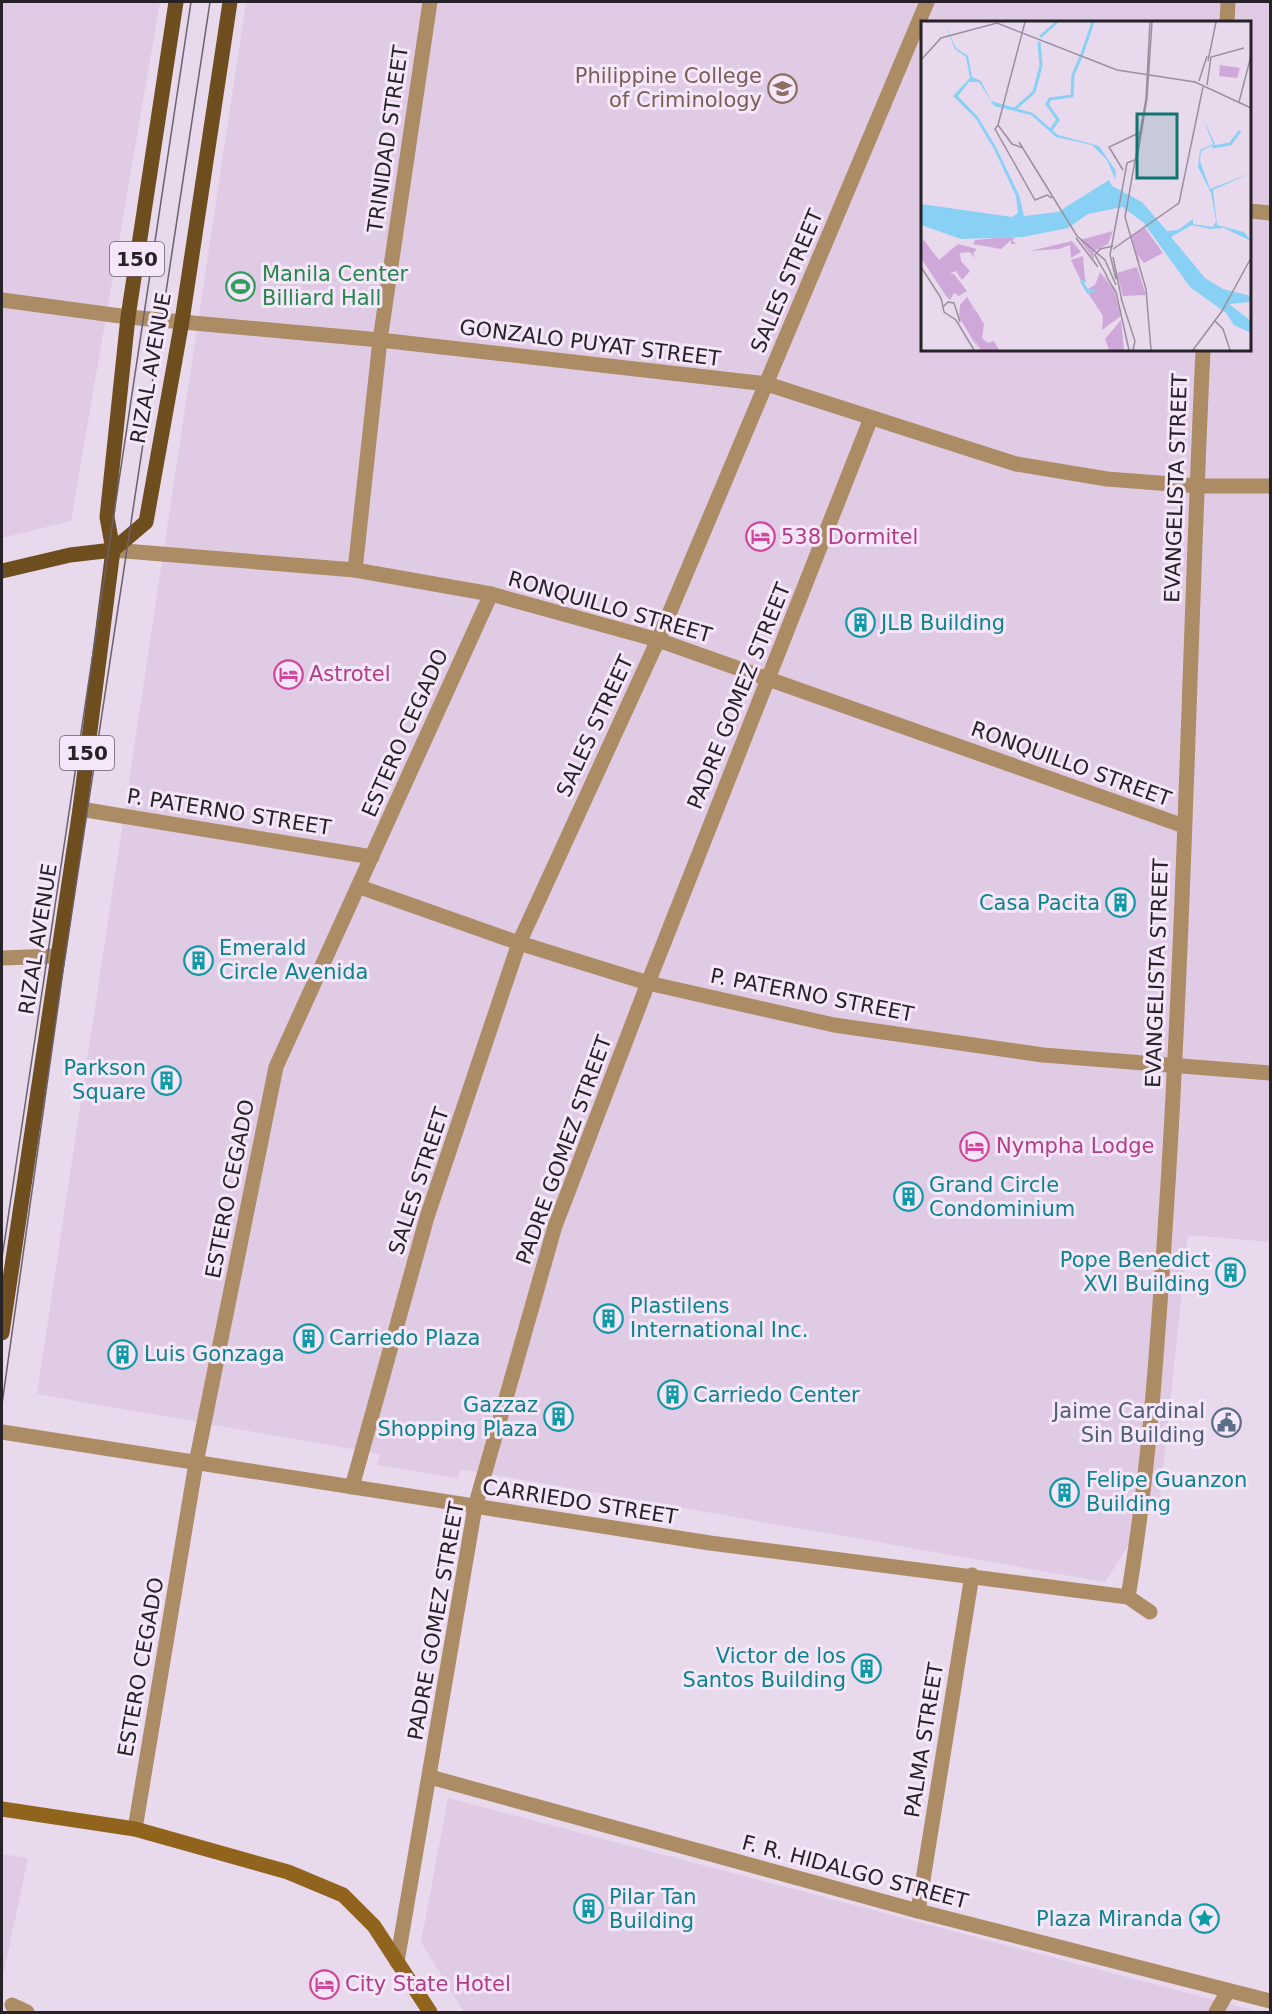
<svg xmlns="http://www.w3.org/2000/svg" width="1272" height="2014" font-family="'DejaVu Sans',sans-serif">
	<rect width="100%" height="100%" fill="#e8d9ed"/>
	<g fill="#e0cbe5" fill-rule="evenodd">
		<polygon points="2,2 160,2 71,521 2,538"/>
		<path d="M246 2H1270V1242L1188 1235 1160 1497 1105 1582 461 1469 458 1478 377 1465 380 1454 37 1394ZM922 22H1250V350H922Z"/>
		<polygon points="448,1798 1260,2012 464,2012 421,1942"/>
		<polygon points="2,1854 28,1858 2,1981"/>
	</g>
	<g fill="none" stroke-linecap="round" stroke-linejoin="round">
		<g stroke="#ac8c64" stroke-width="15">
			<polyline points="1227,22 1228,2"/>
			<polyline points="1250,211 1270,213"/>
			<polyline points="2,300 128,317 380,340 767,384 1016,464 1107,479 1197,486 1270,486"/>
			<polyline points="113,550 355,570 491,594 658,640 1184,826"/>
			<polyline points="355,570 380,340 430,2"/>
			<polyline points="80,809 372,857"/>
			<polyline points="360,887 519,943 648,983 834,1025 1043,1055 1270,1073"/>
			<polyline points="2,958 56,956"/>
			<polyline points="2,1432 710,1543 1128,1597 1150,1612"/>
			<polyline points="352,1487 427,1217 519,943 658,640 927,2"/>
			<path d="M1128 1597C1151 1461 1159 1322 1168 1184 1185 906 1190 628 1203 350"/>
			<polyline points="430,1777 918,1911 1270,2001"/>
			<polyline points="135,1829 196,1463 276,1067 491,594"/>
			<polyline points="918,1911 972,1575"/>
			<polyline points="397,1962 475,1507 555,1226 648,983 871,418"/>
			<polyline points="12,2005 27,2012"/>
			<polyline points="1216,2012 1228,1991"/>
		</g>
		<polyline stroke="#91641e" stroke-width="15" points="2,1809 135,1829 288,1872 343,1895 374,1926 430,2012"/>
		<g stroke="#6e4d1e" stroke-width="15">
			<polyline points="113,550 146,522 182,321 230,2"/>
			<polyline points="2,571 70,555 113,550"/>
			<polyline points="2,1333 80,809 113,550 107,517 128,317 176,2"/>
		</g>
		<g stroke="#6a616d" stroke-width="1.5">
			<polyline points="2,1258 191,2"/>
			<polyline points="2,1404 63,971 210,2"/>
		</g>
	</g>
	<defs>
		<symbol id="university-ring" viewBox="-11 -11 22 22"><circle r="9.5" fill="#f5e6fa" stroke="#8d6e63" stroke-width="1.5"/><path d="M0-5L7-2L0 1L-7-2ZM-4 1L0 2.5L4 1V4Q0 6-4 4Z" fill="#8d6e63"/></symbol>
		<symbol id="stadium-ring" viewBox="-11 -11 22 22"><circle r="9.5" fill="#f5e6fa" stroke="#2e9e5b" stroke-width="1.5"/><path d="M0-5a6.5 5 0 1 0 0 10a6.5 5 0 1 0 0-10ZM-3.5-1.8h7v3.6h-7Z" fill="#2e9e5b"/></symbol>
		<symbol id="hotel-ring" viewBox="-11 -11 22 22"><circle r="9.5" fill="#f5e6fa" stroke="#d1479c" stroke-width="1.5"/><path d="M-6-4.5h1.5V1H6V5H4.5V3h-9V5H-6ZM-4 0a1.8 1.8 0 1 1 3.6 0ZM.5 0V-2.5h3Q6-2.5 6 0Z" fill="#d1479c"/></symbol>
		<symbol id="building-ring" viewBox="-11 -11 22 22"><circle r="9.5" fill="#f5e6fa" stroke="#0f9aa8" stroke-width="1.5"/><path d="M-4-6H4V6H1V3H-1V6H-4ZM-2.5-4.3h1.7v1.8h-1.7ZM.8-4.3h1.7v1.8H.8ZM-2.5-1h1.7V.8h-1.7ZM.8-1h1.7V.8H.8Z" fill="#0f9aa8"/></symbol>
		<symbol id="civic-ring" viewBox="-11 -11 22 22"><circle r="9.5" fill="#f5e6fa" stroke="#5c6f8a" stroke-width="1.5"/><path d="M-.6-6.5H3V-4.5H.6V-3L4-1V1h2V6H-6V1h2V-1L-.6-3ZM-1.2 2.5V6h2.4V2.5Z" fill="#5c6f8a"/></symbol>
		<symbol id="sight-ring" viewBox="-11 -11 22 22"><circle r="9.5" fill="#f5e6fa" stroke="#0f9aa8" stroke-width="1.5"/><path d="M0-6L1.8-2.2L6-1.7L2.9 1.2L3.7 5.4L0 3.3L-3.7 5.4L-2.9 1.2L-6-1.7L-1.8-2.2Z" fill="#0f9aa8"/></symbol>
	</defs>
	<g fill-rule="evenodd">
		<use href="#university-ring" x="766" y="72" width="33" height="33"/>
		<use href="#stadium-ring" x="224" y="270" width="33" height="33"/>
		<use href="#hotel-ring" x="744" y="520" width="33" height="33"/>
		<use href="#building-ring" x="844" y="606" width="33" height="33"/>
		<use href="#hotel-ring" x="272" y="658" width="33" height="33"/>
		<use href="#building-ring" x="1104" y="886" width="33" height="33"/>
		<use href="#building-ring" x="182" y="944" width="33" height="33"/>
		<use href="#building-ring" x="150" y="1064" width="33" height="33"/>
		<use href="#hotel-ring" x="958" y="1130" width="33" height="33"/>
		<use href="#building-ring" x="892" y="1180" width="33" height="33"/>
		<use href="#building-ring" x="1214" y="1256" width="33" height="33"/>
		<use href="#building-ring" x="592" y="1302" width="33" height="33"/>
		<use href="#building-ring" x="292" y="1322" width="33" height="33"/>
		<use href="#building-ring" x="106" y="1338" width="33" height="33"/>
		<use href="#building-ring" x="656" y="1378" width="33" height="33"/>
		<use href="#building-ring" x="542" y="1400" width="33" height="33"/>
		<use href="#civic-ring" x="1210" y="1406" width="33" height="33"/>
		<use href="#building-ring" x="1048" y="1476" width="33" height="33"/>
		<use href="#building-ring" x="850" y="1652" width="33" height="33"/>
		<use href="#building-ring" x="572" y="1892" width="33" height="33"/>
		<use href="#sight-ring" x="1188" y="1902" width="33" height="33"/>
		<use href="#hotel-ring" x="308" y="1968" width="33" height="33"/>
	</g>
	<g text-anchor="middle" stroke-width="6" stroke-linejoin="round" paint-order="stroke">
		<g fill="#f5e6fa" stroke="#655c67" stroke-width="1.5">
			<rect x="110" y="242" width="54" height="34" rx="4.5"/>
			<rect x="60" y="736" width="54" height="34" rx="4.5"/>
		</g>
		<g font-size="20" font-weight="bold" fill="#272128">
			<text x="137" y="266">150</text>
			<text x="87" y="760">150</text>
		</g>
		<g font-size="21" fill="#785e54" stroke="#f5e6fa" text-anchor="end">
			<text x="762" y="83">Philippine College<tspan x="762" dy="24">of Criminology</tspan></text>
		</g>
		<g font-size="21" fill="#272128" stroke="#f5e6fa">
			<text transform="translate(388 139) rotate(-82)" y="7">TRINIDAD STREET</text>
			<text transform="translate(787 281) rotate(-67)" y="7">SALES STREET</text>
			<text transform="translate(590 343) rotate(7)" y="7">GONZALO PUYAT STREET</text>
			<text transform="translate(151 368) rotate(-80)" y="7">RIZAL AVENUE</text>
			<text transform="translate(1176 488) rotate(-88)" y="7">EVANGELISTA STREET</text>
			<text transform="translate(610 607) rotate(16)" y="7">RONQUILLO STREET</text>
			<text transform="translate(739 696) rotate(-68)" y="7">PADRE GOMEZ STREET</text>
			<text transform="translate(595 726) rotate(-65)" y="7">SALES STREET</text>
			<text transform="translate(405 733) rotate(-66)" y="7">ESTERO CEGADO</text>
			<text transform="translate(1071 764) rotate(20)" y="7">RONQUILLO STREET</text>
			<text transform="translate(229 812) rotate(9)" y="7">P. PATERNO STREET</text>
			<text transform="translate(38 939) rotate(-81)" y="7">RIZAL AVENUE</text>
			<text transform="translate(1157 973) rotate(-88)" y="7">EVANGELISTA STREET</text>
			<text transform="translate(812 995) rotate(11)" y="7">P. PATERNO STREET</text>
			<text transform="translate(564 1150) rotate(-70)" y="7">PADRE GOMEZ STREET</text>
			<text transform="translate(419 1181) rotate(-72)" y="7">SALES STREET</text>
			<text transform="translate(230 1189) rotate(-79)" y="7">ESTERO CEGADO</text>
			<text transform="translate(580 1502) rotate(9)" y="7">CARRIEDO STREET</text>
			<text transform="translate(436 1621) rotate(-80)" y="7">PADRE GOMEZ STREET</text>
			<text transform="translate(141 1667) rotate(-80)" y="7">ESTERO CEGADO</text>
			<text transform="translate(924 1740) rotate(-81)" y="7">PALMA STREET</text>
			<text transform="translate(855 1872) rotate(15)" y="7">F. R. HIDALGO STREET</text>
		</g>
		<g font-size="21" fill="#27864d" stroke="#f5e6fa" text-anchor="start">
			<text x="262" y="281">Manila Center<tspan x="262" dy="24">Billiard Hall</tspan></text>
		</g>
		<g font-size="21" fill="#b23c85" stroke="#f5e6fa" text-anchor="start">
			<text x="781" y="544">538 Dormitel</text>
			<text x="309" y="681">Astrotel</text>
			<text x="996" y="1153">Nympha Lodge</text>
			<text x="345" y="1991">City State Hotel</text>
		</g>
		<g font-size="21" fill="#0d838f" stroke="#f5e6fa" text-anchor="start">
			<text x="881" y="630">JLB Building</text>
			<text x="1100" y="910" text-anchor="end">Casa Pacita</text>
			<text x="219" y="955">Emerald<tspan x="219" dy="24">Circle Avenida</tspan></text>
			<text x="146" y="1075" text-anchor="end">Parkson<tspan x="146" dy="24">Square</tspan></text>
			<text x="929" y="1192">Grand Circle<tspan x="929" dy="24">Condominium</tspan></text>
			<text x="1210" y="1267" text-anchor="end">Pope Benedict<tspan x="1210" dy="24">XVI Building</tspan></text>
			<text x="630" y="1313">Plastilens<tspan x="630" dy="24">International Inc.</tspan></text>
			<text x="329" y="1345">Carriedo Plaza</text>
			<text x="144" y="1361">Luis Gonzaga</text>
			<text x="693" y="1402">Carriedo Center</text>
			<text x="538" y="1412" text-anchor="end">Gazzaz<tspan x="538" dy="24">Shopping Plaza</tspan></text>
			<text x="1086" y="1487">Felipe Guanzon<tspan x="1086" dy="24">Building</tspan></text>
			<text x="846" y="1663" text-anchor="end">Victor de los<tspan x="846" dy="24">Santos Building</tspan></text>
			<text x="609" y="1904">Pilar Tan<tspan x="609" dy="24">Building</tspan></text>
			<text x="1183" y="1926" text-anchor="end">Plaza Miranda</text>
		</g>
		<g font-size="21" fill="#4e5e75" stroke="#f5e6fa" text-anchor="end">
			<text x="1205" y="1418">Jaime Cardinal<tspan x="1205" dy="24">Sin Building</tspan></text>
		</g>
	</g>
	<g transform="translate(921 21)">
		<rect width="330" height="330" fill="#e8d9ed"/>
		<path d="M299 44 319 47 316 57 298 55ZM224 207 242 232 223 242 216 233 219 240 217 241 211 216 203 220ZM192 210 187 223 173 230V239L159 219ZM87 216 95 217 91 219 95 223H90V219L80 228 52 223 54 219ZM2 218 18 239 37 223 56 228 52 232 54 238 49 231 39 232 40 240 49 250 41 259 35 250 28 253H33L46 270 38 275 33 272 29 279 25 275 0 237ZM151 220 160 231 150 237 149 224 138 228 109 230ZM162 235 164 258 160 260 150 239ZM216 246 225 274 202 275 196 252ZM179 251 193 269 200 295 181 309 182 295 165 269 174 264ZM46 276 53 287 51 289 54 288 63 303 61 317 67 322 73 320 78 329H60L53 318 58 329 38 296 39 284ZM200 299 203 329H188L184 318Z" fill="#cea8d9"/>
		<path d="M23 1 35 27 47 35 51 56 60 60 70 80 112 92 137 114 178 125 195 150 194 158 186 139 171 124 135 116 110 94 73 85 58 61H48L37 75 57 96 75 126 98 174 103 195 137 191 188 159 191 165 221 181 246 210 257 209 272 198V203L292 206 295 200 290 172 277 146 279 129 292 123 282 97 294 123 280 130 279 140 289 168 330 152 292 169 296 204 323 211 330 220 303 207 289 208 271 204 250 216 284 257 302 268 330 275V281L308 283 330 300V312L313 304 305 292 269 266 222 201 201 186 167 193 147 207 102 216 40 218 0 204V183L91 196 97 192 95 175 73 128 55 98 32 75 49 57 45 36 34 28Z" fill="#88d1f5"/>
		<path fill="none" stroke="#88d1f5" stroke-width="3" d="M119 16 136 1M161 33 172 1M113 71 120 45 118 21M94 88 113 71M129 110 137 99 126 83 129 78 151 75 152 54 161 33M291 126 309 123 319 110M202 179 219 189 218 197M148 186 199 177M0 193 59 204 108 205 135 200 185 178H197M231 203 252 235 276 259 303 274 330 278M165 259 161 261 167 271 174 269"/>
		<path fill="none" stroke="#9b8f9e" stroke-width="1.5" d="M229 1 225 78 204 196 225 268 230 329M0 39 20 17 76 2 196 49 274 61 330 87M287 40 295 1M278 60 286 35M286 64 290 36 323 27M318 81 330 35M77 104 74 108 114 179 126 174 131 177M77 104 104 1M77 104 91 123 102 127M98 121 156 215 184 239 195 264M202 149 188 126 220 111M155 217 177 246M192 228 258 182 282 66M192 236 201 280M0 246 20 277 23 291 35 299 53 329M185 255 195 271 208 329M186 255 174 234 179 228 192 225M195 258 189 234 206 142 216 138 226 77 231 1M200 277 214 320 212 329M22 286 27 281 33 282 39 301M293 299 302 308 309 329M272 329 301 290 330 237"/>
		<path fill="#0f766e" fill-opacity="0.15" stroke="#0f766e" stroke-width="3" d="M216 93H256V157H216Z"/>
		<rect width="330" height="330" fill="none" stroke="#272128" stroke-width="3"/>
	</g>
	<rect width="1272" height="2014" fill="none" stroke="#272128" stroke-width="6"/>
</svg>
